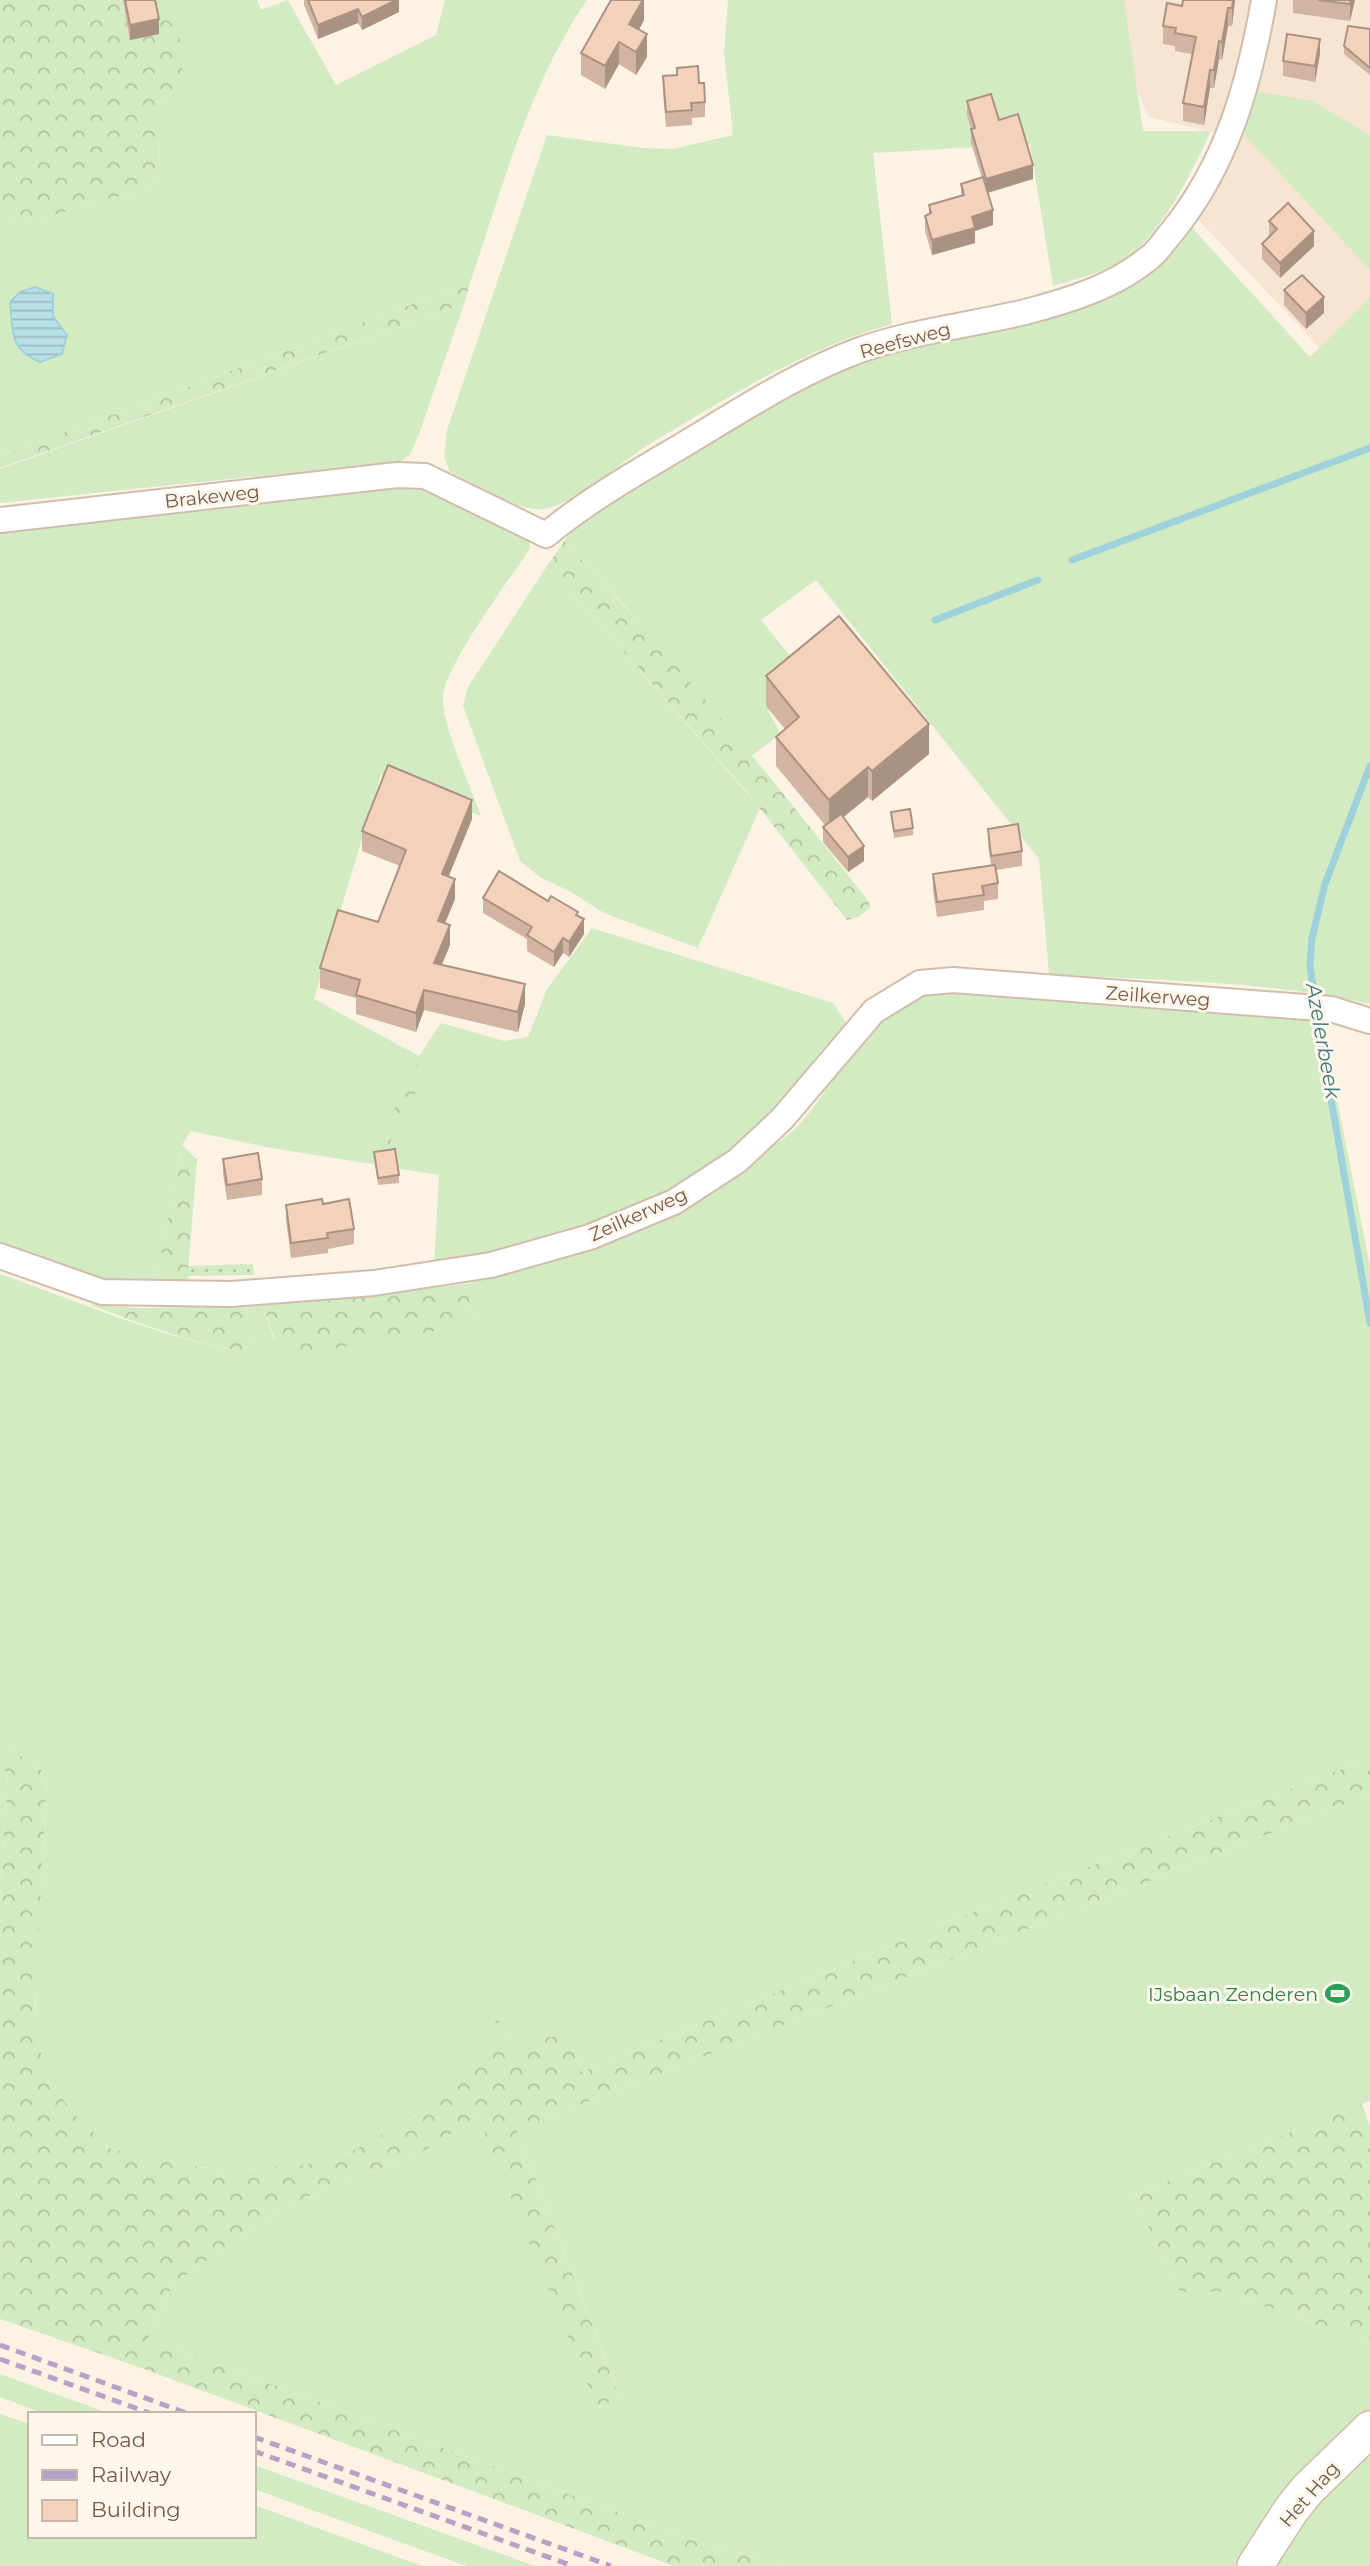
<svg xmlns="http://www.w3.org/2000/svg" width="1370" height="2566" font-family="Montserrat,sans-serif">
	<defs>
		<pattern id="forest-crowns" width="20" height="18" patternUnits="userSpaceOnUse" patternTransform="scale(1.75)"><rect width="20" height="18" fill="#d3ebc2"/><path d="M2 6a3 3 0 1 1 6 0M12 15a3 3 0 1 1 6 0" fill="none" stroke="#b0c1a0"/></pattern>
		<pattern id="garden-dots" width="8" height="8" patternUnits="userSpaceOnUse" patternTransform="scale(1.75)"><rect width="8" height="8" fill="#d3ebc2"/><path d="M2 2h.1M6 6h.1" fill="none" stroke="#b0c1a0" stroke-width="1.8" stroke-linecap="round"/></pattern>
		<pattern id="water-rules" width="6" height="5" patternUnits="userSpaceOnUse" patternTransform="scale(1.75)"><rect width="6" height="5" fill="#b8e1e7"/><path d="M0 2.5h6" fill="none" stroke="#9ab9bd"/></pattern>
	</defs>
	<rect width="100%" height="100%" fill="#fdf3e4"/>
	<polygon fill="#f5e5d2" points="1098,0 1370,0 1370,401 1196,217 1232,137 1149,117"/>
	<g fill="#d3ebc2">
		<path d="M117 0H257L261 10 288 0 336 85 436 35 445 0H587C529 85 503 186 470 283L0 456V225L55 215 99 201 150 189 159 170 161 103 173 90Z"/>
		<path d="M728 0H1124L1143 131H1211C1192 172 1157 245 1115 265 1097 274 1073 280 1053 286L1030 144 873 153 892 324C805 348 725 399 648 445 620 463 575 505 543 509 516 512 475 484 450 472L444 456 447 430 547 135 643 148 673 149 733 135 724 53Z"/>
		<polygon points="1249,90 1312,101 1370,135 1370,270 1238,128"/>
		<path d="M1187 222 1310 357 1370 297V1004C1266 980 1156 981 1049 974L1039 859 816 580 761 620 809 679 768 710 781 734 751 756 623 604 564 541 576 524 703 437 872 352 1096 295Z"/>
		<polygon points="464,304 420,431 410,455 401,461 0,503 0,469"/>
		<path d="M395 485 436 489 526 534 530 541 529 550C510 579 443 668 443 698 442 726 471 787 481 816L381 775 314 999 419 1056 441 1023 504 1041 528 1037 547 989 592 928 833 1003 847 1024 821 1050 779 1108 734 1147 677 1188 589 1230 434 1266 439 1175 266 1147 191 1131 182 1145 156 1283 115 1282 0 1249V528Z"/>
		<polygon points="545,569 559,578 760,808 698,948 604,913 571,892 540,877 520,861 463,706 468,687"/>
		<path d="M924 990 1328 1017 1327 1049 1370 1266V1758L955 1919 582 2072 573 2048 553 2035 524 2049H513L506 2031C493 2043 494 2049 485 2061 476 2073 461 2083 449 2092 417 2115 386 2136 350 2152 295 2178 167 2172 111 2148 97 2142 54 2093 48 2078 29 2028 37 1974 39 1922 42 1872 45 1823 47 1774L0 1741V1274C79 1301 157 1337 239 1351L249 1345 247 1306 263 1305 273 1338 475 1324 465 1284C573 1262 679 1222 765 1152 776 1144 789 1135 799 1125 827 1094 845 1053 875 1023 888 1010 909 1000 924 990Z"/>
		<polygon points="0,1767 8,1772 0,1902"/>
		<polygon points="1370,1794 1370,2101 1133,2195 1180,2292 1228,2292 1258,2305 1291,2312 1309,2322 1360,2340 1370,2338 1370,2418 1242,2566 786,2566 698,2542 148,2339 173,2284 275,2214 305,2198 419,2154 478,2117 598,2408 620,2396 517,2130"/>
		<polygon points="0,2374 111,2414 45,2414 0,2397"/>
		<polygon points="0,2414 30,2424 30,2536 254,2536 254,2505 422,2566 0,2566"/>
		<path d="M1370 2453V2566H1274C1296 2522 1335 2486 1370 2453Z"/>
		<polygon points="254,2465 535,2566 466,2566 254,2489"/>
	</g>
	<g fill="url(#forest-crowns)">
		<polygon points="0,0 117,0 126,12 169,21 179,33 184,65 173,90 161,103 159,170 150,189 99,201 55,215 0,225"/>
		<polygon points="470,283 464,304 0,468 0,456"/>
		<path d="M564 541C672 655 772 778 869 902L870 908 858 917 847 920 747 792 559 578 545 569Z"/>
		<polygon points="417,1064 428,1069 388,1146 376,1143"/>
		<polygon points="182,1145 197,1160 187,1285 156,1283"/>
		<polygon points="465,1284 475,1324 319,1351 295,1349 276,1344 263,1305 370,1296"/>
		<path d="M88 1304 137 1308 247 1306 249 1345 240 1351C187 1342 138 1323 88 1304Z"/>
		<path d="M0 1741 47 1774 35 2005 39 2045 49 2081 74 2114 109 2148 142 2157 206 2168 254 2169 304 2165 347 2154 412 2118 466 2079 485 2060 494 2043 496 2017 506 2031 513 2049C530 2049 543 2036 559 2035L573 2048 582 2072 955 1919 1370 1758V1794L517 2130 620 2397 597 2408 478 2117 419 2154 305 2198 275 2214 173 2284 148 2339 698 2542 786 2566H674L136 2366 0 2319V1902L8 1773 0 1767Z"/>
		<polygon points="1362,2104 1370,2127 1370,2338 1360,2340 1331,2333 1291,2312 1258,2305 1228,2292 1180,2292 1133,2195"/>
	</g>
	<polygon fill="url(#garden-dots)" points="253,1264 254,1275 187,1276 188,1266"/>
	<path fill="url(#water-rules)" stroke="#9ed1d9" stroke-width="2" d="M35 287 53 294V316L67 335 62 354 40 362C9 349 13 332 10 302L20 292Z"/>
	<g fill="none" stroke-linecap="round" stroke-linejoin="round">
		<g stroke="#9ed1d9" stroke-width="7">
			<polyline points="1072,560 1370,448"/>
			<polyline points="935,620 1038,580"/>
			<polyline points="1370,766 1325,884 1312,938 1310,966 1324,1059 1370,1323"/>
		</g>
		<defs>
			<g id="street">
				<path d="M0 520 397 475 425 476 546 535C588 500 636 473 683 445 740 411 797 373 860 350 913 331 971 325 1025 312 1068 301 1116 286 1150 257 1158 251 1164 241 1171 233 1227 165 1249 85 1264 0"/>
				<polyline points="0,1256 102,1292 231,1294 374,1283 491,1265 590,1237 674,1202 737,1161 782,1119 874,1011 920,983 953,980 1331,1009 1370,1021"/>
			</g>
			<polyline id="secondary" points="1255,2566 1291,2510 1308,2489 1370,2429"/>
		</defs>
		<use href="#street" stroke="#d1bdad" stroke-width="28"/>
		<use href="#secondary" stroke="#d4bcaa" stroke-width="38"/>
		<use href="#street" stroke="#fff" stroke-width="24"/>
		<use href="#secondary" stroke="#fff" stroke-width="35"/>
		<g stroke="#b6a2c7" stroke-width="5" stroke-dasharray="10 7" stroke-linecap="butt">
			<polyline points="0,2345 189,2414"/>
			<polyline points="0,2359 152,2414"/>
			<polyline points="254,2437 611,2566"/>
			<polyline points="254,2451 573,2566"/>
		</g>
	</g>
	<g fill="#d1b4a1">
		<polygon points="123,0 155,0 159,34 130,40"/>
		<polygon points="304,0 399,0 399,12 362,30 358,23 318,39 304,5"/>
		<polygon points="644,0 644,20 639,30 647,57 636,75 619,64 605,89 581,75 581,53"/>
		<polygon points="1183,0 1235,0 1232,26 1228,26 1222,60 1219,59 1214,88 1210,88 1204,125 1183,121 1183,103 1192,54 1175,51 1175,46 1163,44 1163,26 1182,6"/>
		<polygon points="1293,0 1355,0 1350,21 1293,13"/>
		<polygon points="1370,29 1370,75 1344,54 1344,46"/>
		<polygon points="1320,54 1315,82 1283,76 1283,61"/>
		<polygon points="663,76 699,83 705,102 705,117 692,118 692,125 666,127 663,92"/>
		<polygon points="967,101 999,120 1033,179 988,193 993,225 975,231 975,243 932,255 925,231 925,216 929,214 929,205 961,196 961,184 982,178 971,143 971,129 967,115"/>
		<polygon points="1269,221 1314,246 1280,278 1262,259 1262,244 1269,237"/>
		<polygon points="1284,290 1324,313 1306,329 1284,305"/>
		<polygon points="766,676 929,754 872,801 868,797 843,817 864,861 848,872 823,842 823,827 825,825 776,766 776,737 785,729 766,706"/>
		<polygon points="891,812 913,828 913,835 894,838"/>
		<polygon points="472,819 448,877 455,899 445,923 450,945 442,965 525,1004 518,1032 424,1010 416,1032 356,1014 356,998 320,988 320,968 378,922 400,866 362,851 362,831"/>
		<polygon points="988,829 1022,851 1022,866 996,870 998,883 998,899 984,901 984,910 937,917 933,890 933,874 991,865 988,844"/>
		<polygon points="483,898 548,901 578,915 584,934 569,957 563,953 554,967 527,951 527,939 483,913"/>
		<polygon points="374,1152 399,1175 399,1183 378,1185"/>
		<polygon points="223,1159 262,1179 262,1195 227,1200 223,1174"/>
		<polygon points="323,1204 354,1229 354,1244 328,1249 328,1253 291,1258 286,1220 286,1205"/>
	</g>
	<g fill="#aa9283">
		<polygon points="396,0 399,0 399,12 362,30 362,17"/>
		<polygon points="643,0 644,0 644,20 629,47 629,24"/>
		<polygon points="1233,0 1235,0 1232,26 1232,8"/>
		<polygon points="1351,0 1355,0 1350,21 1350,4"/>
		<polygon points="1228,8 1228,26 1222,60 1222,42"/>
		<polygon points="358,9 358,23 318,39 318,25"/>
		<polygon points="159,19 159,34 130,40 130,25"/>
		<polygon points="647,34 647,57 636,75 636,52"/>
		<polygon points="1320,39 1320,54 1315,82 1315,66"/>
		<polygon points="1219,41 1219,59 1214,88 1214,70"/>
		<polygon points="619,42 619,64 605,89 605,66"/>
		<polygon points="1210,70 1210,88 1204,125 1204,107"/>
		<polygon points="1033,165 1033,179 986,193 986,179"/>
		<polygon points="993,210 993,225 975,231 975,243 932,255 932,240 972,217"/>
		<polygon points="1314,231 1314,246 1280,278 1280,263"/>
		<polygon points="1324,297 1324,313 1306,329 1306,313"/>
		<polygon points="929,724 929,754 872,801 872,771"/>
		<polygon points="868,767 868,797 829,829 829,800"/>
		<polygon points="472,800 472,819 442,893 442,874"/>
		<polygon points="864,846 864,861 848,872 848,857"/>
		<polygon points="455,879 455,899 438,940 438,921"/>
		<polygon points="584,919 584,934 569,957 569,942"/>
		<polygon points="450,925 450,945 434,983 434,963"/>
		<polygon points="563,938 563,953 554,967 554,952"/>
		<polygon points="525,984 525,1004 518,1032 518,1012"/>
		<polygon points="424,990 424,1010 416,1032 416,1013"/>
	</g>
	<g fill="#f3d1bb" stroke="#aa9283" stroke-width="2">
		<polygon points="125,0 155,0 159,19 130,25"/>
		<polygon points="308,0 396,0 362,17 358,9 318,25"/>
		<polygon points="611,0 643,0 629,24 647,34 636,52 619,42 605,66 581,53"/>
		<polygon points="1183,0 1233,0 1232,8 1228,8 1222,42 1219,41 1214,70 1210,70 1204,107 1183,103 1196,37 1175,33 1176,28 1163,26 1167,3 1182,6"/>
		<polygon points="1318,0 1351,0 1350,4"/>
		<polygon points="1348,26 1370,29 1370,68 1344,46"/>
		<polygon points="1287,34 1320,39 1315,66 1283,61"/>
		<polygon points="698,66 699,83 704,83 705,102 691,103 692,110 666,112 663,76 677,75 677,68"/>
		<polygon points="991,94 999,120 1018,114 1033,165 986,179 971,129 975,128 967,101"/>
		<polygon points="983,177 993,210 972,217 975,228 932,240 925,216 931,213 929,205 964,195 961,184"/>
		<polygon points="1288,203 1314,231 1280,263 1262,244 1277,229 1269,221"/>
		<polygon points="1302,275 1324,297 1306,313 1284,290"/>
		<polygon points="839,616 929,724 872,771 868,767 829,800 776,737 799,717 766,676"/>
		<polygon points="388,765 472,800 442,874 455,879 438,921 450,925 434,963 525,984 518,1012 424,990 416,1013 356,995 360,980 320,968 338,910 378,922 406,850 362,831"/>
		<polygon points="910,809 913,828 894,831 891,812"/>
		<polygon points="841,814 864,846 848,857 823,827"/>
		<polygon points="1018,824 1022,851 991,856 988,829"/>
		<polygon points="995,865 998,883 982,886 984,895 937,902 933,874"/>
		<polygon points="499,871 548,901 551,896 578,912 576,915 584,919 569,942 563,938 554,952 527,935 532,927 483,898"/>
		<polygon points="395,1149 399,1175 378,1178 374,1152"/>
		<polygon points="258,1153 262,1179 227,1185 223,1159"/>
		<polygon points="322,1199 323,1204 349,1199 354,1229 327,1233 328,1238 291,1243 286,1205"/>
	</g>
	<defs>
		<symbol id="stadium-bare" viewBox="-9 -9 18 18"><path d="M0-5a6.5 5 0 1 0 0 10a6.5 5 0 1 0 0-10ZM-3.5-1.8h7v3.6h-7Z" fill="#2e9e5b" stroke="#fff7eb" stroke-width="2.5" paint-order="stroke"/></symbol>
	</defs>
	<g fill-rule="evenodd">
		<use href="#stadium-bare" x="1320" y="1976" width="35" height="35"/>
	</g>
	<g text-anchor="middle" stroke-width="6" stroke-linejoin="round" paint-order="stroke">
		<g font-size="19" fill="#765949" stroke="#fff7eb">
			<text transform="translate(905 340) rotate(-15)" y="7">Reefsweg</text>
			<text transform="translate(212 496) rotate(-6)" y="7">Brakeweg</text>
			<text transform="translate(1158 996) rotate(4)" y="7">Zeilkerweg</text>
			<text transform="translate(638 1214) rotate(-24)" y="7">Zeilkerweg</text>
			<text transform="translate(1309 2494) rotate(-49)" y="7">Het Hag</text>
		</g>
		<g font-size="19" fill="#27864d" stroke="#fff7eb" text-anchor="end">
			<text x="1318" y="2001">IJsbaan Zenderen</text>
		</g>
		<g font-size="21" font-style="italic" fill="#3f7883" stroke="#fff7eb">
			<text transform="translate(1323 1041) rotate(80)" y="7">Azelerbeek</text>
		</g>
	</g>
	<rect x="28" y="2412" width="228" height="126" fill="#fff7eb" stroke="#c8b8aa" stroke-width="2"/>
	<rect x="42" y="2435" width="35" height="10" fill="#ffffff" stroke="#c8b8aa" stroke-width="2"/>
	<text x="91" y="2447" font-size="21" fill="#765949">Road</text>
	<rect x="42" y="2470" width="35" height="10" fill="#b6a2c7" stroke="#c8b8aa" stroke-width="2"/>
	<text x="91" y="2482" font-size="21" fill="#765949">Railway</text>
	<rect x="42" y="2500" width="35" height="21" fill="#f3d1bb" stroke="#c8b8aa" stroke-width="2"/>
	<text x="91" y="2517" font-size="21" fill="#765949">Building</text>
</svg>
